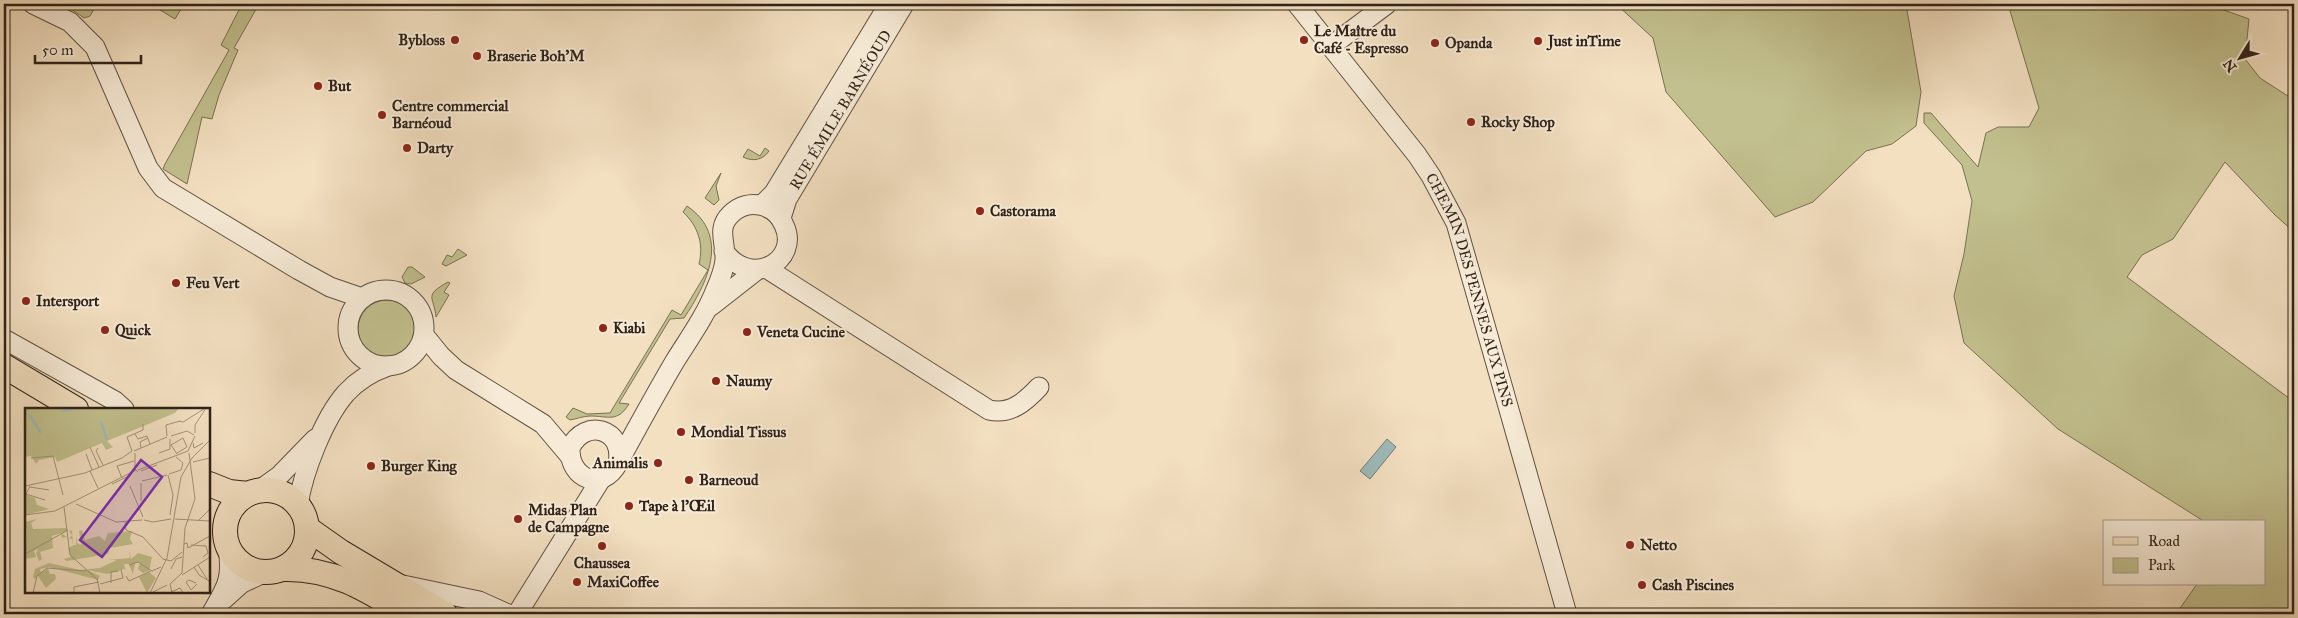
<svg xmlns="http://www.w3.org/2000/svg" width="2298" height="618" font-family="'IM FELL Great Primer',serif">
	<rect width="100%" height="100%" fill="#f3e0c1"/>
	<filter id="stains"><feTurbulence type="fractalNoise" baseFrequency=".004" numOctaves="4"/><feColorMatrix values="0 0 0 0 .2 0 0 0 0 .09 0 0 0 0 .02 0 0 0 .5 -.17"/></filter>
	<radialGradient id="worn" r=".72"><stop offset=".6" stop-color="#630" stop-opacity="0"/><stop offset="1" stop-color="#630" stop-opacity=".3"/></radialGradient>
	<g fill="#c2c08e" stroke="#787154">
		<polygon points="64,4 97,4 90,16 84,18"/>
		<polygon points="150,4 184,4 175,19"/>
		<polygon points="242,4 259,4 234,48 238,50 219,95 212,119 202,117 187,184 163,169 165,164 229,50 221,45"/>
		<polygon points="1616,4 1906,4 1921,92 1916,126 1892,144 1866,151 1813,202 1775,217 1666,92 1653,38"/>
		<polygon points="2008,4 2207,4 2249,19 2245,59 2260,78 2294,100 2294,232 2275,215 2225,162 2173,239 2142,255 2127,277 2294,402 2293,614 2176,614 2197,584 2264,584 2264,522 2205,522 2058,429 1964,343 1954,296 1964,254 1972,201 1962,165 1924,123 1924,113 1931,113 1978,167 1986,133 1998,127 2029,127 2039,108"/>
		<path d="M765 148 769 151C763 160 753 162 743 157L748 149 760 156Z"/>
		<polygon points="721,173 716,186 719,200 714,205 705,198"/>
		<path d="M687 206C731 236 707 284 684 318L670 319 619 403 629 404C617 423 609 416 590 416 583 416 576 419 570 420L566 417 573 408 587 414 610 413 672 310 681 315 708 270 699 264C704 244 698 226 683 212Z"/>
		<polygon points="458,249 467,255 446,266 442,264 447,255 452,257"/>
		<polygon points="408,267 412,267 425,277 411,284 405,283 402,277"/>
		<path d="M448 282 450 283 444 292 449 295 436 317C434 296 423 296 448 282Z"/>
		<circle cx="387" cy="329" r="29"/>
	</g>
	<polygon fill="#9ebbbb" stroke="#727e7a" points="1387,439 1396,447 1370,479 1360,471"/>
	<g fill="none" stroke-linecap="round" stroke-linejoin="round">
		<defs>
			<g id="minor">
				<polyline points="33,4 70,22 95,47 148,168 163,188 299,270 330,287 362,298"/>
				<path id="s1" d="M1297 4 1417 155 1431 176 1456 223 1567 614"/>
				<polyline points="1331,46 1387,4"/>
				<polyline points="762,205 774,193 889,4"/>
				<path id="s2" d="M781 218 787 199 904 4"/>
				<path d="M766 268 989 410C1010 415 1025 402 1039 387"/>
				<circle cx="386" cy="328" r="38"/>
				<polyline points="711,306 757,270"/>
				<polyline points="424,335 441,356 456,370 543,424 570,456"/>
				<polyline points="4,339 115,401 124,409"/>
				<path d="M618 463C625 429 585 417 570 448 569 480 603 492 618 463 637 428 655 395 675 361 690 337 706 315 716 289 720 280 724 270 725 260 726 242 716 228 731 214 748 197 775 204 784 225 801 261 750 289 724 251"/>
				<polyline points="258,491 279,476 315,439"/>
				<path d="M298 505C303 472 324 418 346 393 358 380 371 372 388 366"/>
				<polyline points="403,585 479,601 508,614"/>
				<polyline points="223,600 242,583 266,572"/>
				<path d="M211 614C226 588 233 580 228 548"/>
				<polyline points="517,614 601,479"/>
			</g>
			<g id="major">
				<polyline points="4,366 76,409"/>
				<polyline points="209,484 229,492 248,494"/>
				<circle cx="266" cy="531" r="41"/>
				<polyline points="307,528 341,552 445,614"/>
				<path d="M282 569C331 567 366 589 406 614"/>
			</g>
		</defs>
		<use href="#minor" stroke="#605243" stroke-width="21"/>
		<use href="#major" stroke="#2f2219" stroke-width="26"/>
		<use href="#minor" stroke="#f7ebd7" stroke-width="19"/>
		<use href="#major" stroke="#f3e0c1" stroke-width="24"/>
	</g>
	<g fill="#8f2418" stroke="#f7ebd7" stroke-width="2">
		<circle cx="455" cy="40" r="5"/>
		<circle cx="1304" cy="40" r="5"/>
		<circle cx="1538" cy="41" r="5"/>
		<circle cx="1435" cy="43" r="5"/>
		<circle cx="477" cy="56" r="5"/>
		<circle cx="318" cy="86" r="5"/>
		<circle cx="382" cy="115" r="5"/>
		<circle cx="1471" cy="122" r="5"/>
		<circle cx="407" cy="148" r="5"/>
		<circle cx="980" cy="211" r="5"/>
		<circle cx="176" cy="283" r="5"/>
		<circle cx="26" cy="301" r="5"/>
		<circle cx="603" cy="328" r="5"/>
		<circle cx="105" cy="330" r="5"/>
		<circle cx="747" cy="332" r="5"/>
		<circle cx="716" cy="381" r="5"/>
		<circle cx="681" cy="432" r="5"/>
		<circle cx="658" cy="463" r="5"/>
		<circle cx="371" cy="466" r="5"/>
		<circle cx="689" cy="480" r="5"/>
		<circle cx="629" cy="506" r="5"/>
		<circle cx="518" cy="519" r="5"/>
		<circle cx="1630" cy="545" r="5"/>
		<circle cx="602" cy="546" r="5"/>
		<circle cx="577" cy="582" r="5"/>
		<circle cx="1642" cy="585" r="5"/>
	</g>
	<g text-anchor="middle" stroke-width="4" stroke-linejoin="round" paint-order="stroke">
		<g font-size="15" font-weight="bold" fill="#2f2219" stroke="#f7ebd7" text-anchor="start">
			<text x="1314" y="36">Le Maître du<tspan x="1314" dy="17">Café - Espresso</tspan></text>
			<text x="445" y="45" text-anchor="end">Bybloss</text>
			<text x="1548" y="46">Just inTime</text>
			<text x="1445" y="48">Opanda</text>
			<text x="487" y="61">Braserie Boh'M</text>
			<text x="328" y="91">But</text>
			<text x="392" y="111">Centre commercial<tspan x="392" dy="17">Barnéoud</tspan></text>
			<text x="1481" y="127">Rocky Shop</text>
			<text x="417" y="153">Darty</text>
			<text x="990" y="216">Castorama</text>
			<text x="186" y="288">Feu Vert</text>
			<text x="36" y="306">Intersport</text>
			<text x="613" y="333">Kiabi</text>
			<text x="115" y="335">Quick</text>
			<text x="757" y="337">Veneta Cucine</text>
			<text x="726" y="386">Naumy</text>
			<text x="691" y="437">Mondial Tissus</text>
			<text x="648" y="468" text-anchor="end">Animalis</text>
			<text x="381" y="471">Burger King</text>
			<text x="699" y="485">Barneoud</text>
			<text x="639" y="511">Tape à l'Œil</text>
			<text x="528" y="515">Midas Plan<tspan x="528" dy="17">de Campagne</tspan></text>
			<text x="1640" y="550">Netto</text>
			<text x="602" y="568" text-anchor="middle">Chaussea</text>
			<text x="587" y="587">MaxiCoffee</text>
			<text x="1652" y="590">Cash Piscines</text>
		</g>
		<g font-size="15" fill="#2f2219" stroke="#f7ebd7">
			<text dy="5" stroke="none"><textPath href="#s2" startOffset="124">RUE ÉMILE BARNÉOUD</textPath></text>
			<text dy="5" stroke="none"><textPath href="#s1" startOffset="339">CHEMIN DES PENNES AUX PINS</textPath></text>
		</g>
	</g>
	<g transform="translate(25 408)">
		<rect width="185" height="185" fill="#f3e0c1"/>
		<path d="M0 0H154L150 5 82 33 88 39 81 42 77 35 32 54 30 49 14 52 11 56 6 48 0 49ZM0 86 10 90 12 97 24 101 0 107ZM12 111 6 115 8 121 42 120 43 123 36 125 42 129 37 130 38 135 36 125 27 128 28 140 15 144 17 151 14 153 11 145 13 141 9 143 11 149 0 151V114ZM47 122 48 137H51V127L52 135 56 137 54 123 57 122 60 132 74 128 80 133 83 125 107 123 105 131 108 136 85 140 83 146 42 153 45 156 39 151 46 149 43 140 48 138 47 131H44L47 127 44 123ZM104 140 106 151 113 145 127 149 124 163 118 165 113 161 115 155H110L108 166 104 156H99L100 161 82 166 63 162 75 168 73 172 24 159 15 161 16 165 23 160 25 166H30L31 171 21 180 13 168 10 171 8 169 10 161 24 155 55 162 75 160 92 152H83L105 150ZM124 164 131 170 122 185 114 169Z" fill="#c2c08e"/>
		<path fill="none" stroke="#9ebbbb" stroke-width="2.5" d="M37 3 54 0M4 6 16 25M76 14 82 32"/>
		<path fill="none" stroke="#a5947e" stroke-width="1" d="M154 13 158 14 179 1M170 25V17L181 0M110 26 113 31 122 28 125 36M142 28 141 17 155 13M146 28 162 23 169 27M168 35 169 40 178 35M65 39 74 59M73 40 71 43 78 57M116 40 115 34 123 30M109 43 142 29M110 45V62M134 45 145 41V31M152 45 162 39 158 30 146 37 152 46M61 46 67 62M6 50 28 48 38 87M168 54 185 50M113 62 163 43 170 28M65 63 73 80M116 63 132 57M144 66 156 62 158 55 151 49M143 67 148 87 145 107M97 70 92 58 109 53M117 73 142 67M87 76 106 67M0 78 60 65 97 50 107 43 102 29 118 22V16M5 78 1 86 20 92M105 78 118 109M5 79 24 82M116 93V75M51 96 91 114 117 112M39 99 45 147 72 171 75 185M0 107 30 103 111 62 113 64M150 111 185 113M119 112 128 114 146 111M173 113 185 101M100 114 101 122 118 129 138 151 146 153 157 144M159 136 162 135 163 140 185 128M166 137 181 138 183 145 178 149M0 146 43 122M104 157 113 154 127 163 136 159M173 157 182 171M169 159 174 167 184 173M146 161 151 151 157 149M157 167 185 149M101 168 104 173 126 163M86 175V164L93 163M171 175 164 172 161 174 166 182 172 176M75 176 98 170 96 162M128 184 142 177M146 184 155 180 158 185M8 185 12 168 22 160 61 163M49 185V179L74 174M125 185 142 150 156 69 167 50 185 32M147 185 145 176 157 165 160 120 170 91 164 45"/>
		<path fill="#7b2cbf" fill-opacity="0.15" stroke="#7b2cbf" stroke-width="2.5" d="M116 52 137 69 77 149 55 132Z"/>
		<rect width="185" height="185" fill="none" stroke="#2f2219" stroke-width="2.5"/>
	</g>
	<rect width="2298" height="618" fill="none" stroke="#f3e0c1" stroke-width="20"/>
	<rect x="5" y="5" width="2288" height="608" fill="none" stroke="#2f2219" stroke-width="2.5"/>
	<rect x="10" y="10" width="2278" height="598" fill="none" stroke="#2f2219"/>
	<rect x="2103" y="520" width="162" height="65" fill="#f7ebd7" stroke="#a79b8b"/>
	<rect x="2113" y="537" width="25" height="8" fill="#f3e0c1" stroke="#a79b8b"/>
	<text x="2148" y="546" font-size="15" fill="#2f2219">Road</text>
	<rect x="2113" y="558" width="25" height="15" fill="#c2c08e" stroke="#a79b8b"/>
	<text x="2148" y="570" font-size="15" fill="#2f2219">Park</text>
	<g transform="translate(2240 58) rotate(233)" stroke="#f7ebd7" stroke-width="4" paint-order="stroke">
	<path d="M0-4L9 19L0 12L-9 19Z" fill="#2f2219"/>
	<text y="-8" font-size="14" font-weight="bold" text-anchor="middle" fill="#2f2219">N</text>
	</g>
	<path d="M35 55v8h106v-8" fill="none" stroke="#2f2219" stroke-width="2.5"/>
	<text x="42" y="55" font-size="15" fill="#2f2219" stroke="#f7ebd7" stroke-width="4" paint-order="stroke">50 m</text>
	<rect width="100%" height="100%" filter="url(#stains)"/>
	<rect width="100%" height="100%" fill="url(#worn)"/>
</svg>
